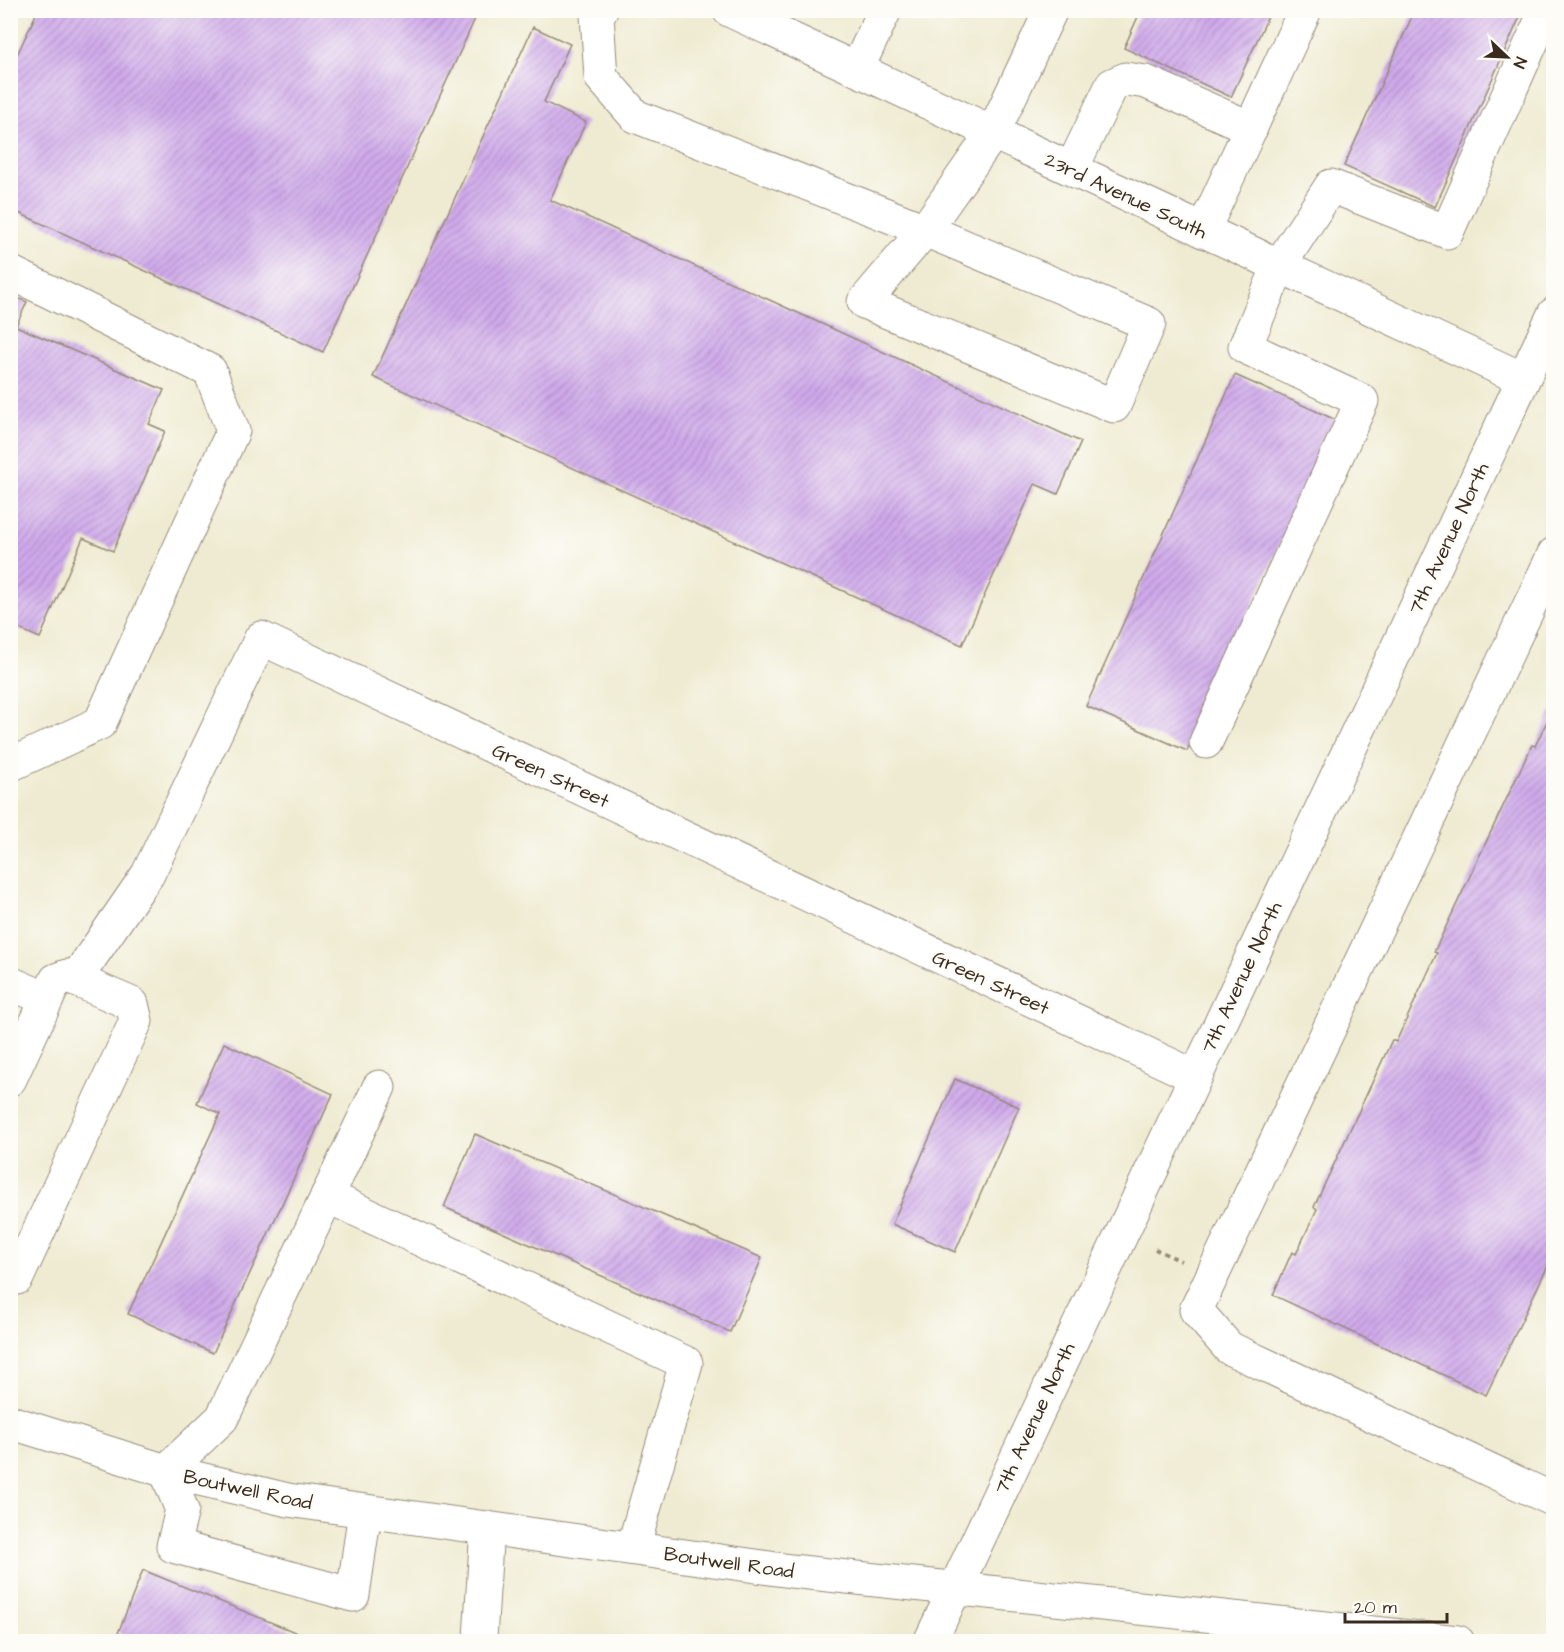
<svg xmlns="http://www.w3.org/2000/svg" width="1564" height="1652" font-family="'Architects Daughter',sans-serif">
	<defs>
		<pattern id="building-hatch" width="6" height="6" patternUnits="userSpaceOnUse" patternTransform="scale(1.5)"><rect width="6" height="6" fill="#d0aaec"/><path d="M-1 1l2-2M0 6l6-6M5 7l2-2" fill="none" stroke="#aa8bbf"/></pattern>
	</defs>
	<rect width="100%" height="100%" fill="#fdfcf7"/>
	<filter id="ink" filterUnits="userSpaceOnUse"><feTurbulence type="fractalNoise" baseFrequency=".0167" numOctaves="2"/><feDisplacementMap in="SourceGraphic" scale="12" xChannelSelector="R" yChannelSelector="G"/><feConvolveMatrix kernelMatrix="1 2 1 2 8 2 1 2 1" color-interpolation-filters="sRGB"/></filter>
	<filter id="wash" filterUnits="userSpaceOnUse"><feTurbulence type="fractalNoise" baseFrequency=".008" numOctaves="4" result="noise"/><feDisplacementMap in="SourceGraphic" scale="24" xChannelSelector="R" yChannelSelector="G"/><feGaussianBlur stdDeviation="1.35" result="paint"/><feColorMatrix in="noise" values="0 0 0 0 0 0 0 0 0 0 0 0 0 0 0 0 0 1.4 0 .05"/><feComposite in="paint" operator="in"/></filter>
	<g filter="url(#wash)">
		<rect width="100%" height="100%" fill="#efebd2"/>
		<g id="blocks">
			<g fill="url(#building-hatch)">
				<polygon points="38,10 479,10 323,352 10,209 10,70"/>
				<polygon points="1141,10 1271,10 1231,97 1124,48"/>
				<polygon points="1415,10 1523,10 1435,207 1344,166"/>
				<polygon points="533,27 570,44 544,102 586,122 550,200 1081,442 1058,494 1035,484 962,645 373,377"/>
				<polygon points="10,295 27,302 16,326 164,390 149,424 165,431 113,551 83,538 40,638 10,625"/>
				<polygon points="1235,375 1336,420 1187,751 1086,706"/>
				<polygon points="1554,707 1554,1253 1486,1395 1273,1295 1292,1252 1296,1254 1317,1209 1314,1207 1392,1040 1396,1042 1437,953 1434,952 1532,745 1535,746"/>
				<polygon points="224,1043 333,1094 213,1353 128,1314 220,1114 197,1103"/>
				<polygon points="955,1079 1019,1107 955,1252 892,1224"/>
				<polygon points="475,1134 762,1258 730,1332 444,1207"/>
				<polygon points="143,1570 317,1641 317,1642 139,1642 118,1633"/>
			</g>
		</g>
	</g>
	<g filter="url(#ink)">
		<use href="#blocks" fill-opacity="0" stroke="#958a78" stroke-width="1.5"/>
		<g fill="none" stroke-linecap="round" stroke-linejoin="round">
			<defs>
				<g id="minor">
					<polyline points="601,10 597,15 601,77 635,116 925,230 1149,324 1114,406 864,302 925,230 993,133 1051,10"/>
					<polyline points="729,10 1523,379"/>
					<polyline points="857,69 885,10"/>
					<polyline points="1072,168 1112,85 1126,79 1146,82 1251,128"/>
					<polyline points="1203,231 1305,10"/>
					<polyline points="10,272 210,371 233,431 100,723 10,765"/>
					<polyline points="1554,554 1196,1310 1229,1348 1554,1500"/>
					<polyline points="1206,742 1362,401 1245,347 1279,266 1331,186 1447,232 1546,10"/>
					<polyline points="75,980 148,874 261,638 1194,1076"/>
					<polyline points="10,983 47,999"/>
					<polyline points="10,1079 56,980 67,976 132,1004 136,1021 17,1278"/>
					<polyline points="327,1196 686,1363 633,1548"/>
					<polyline points="10,1422 166,1471 288,1500 791,1571 1458,1642"/>
					<polyline points="365,1511 353,1595 173,1546 182,1510 166,1471 222,1418 379,1087"/>
					<polyline points="480,1638 487,1528"/>
					<polyline points="930,1642 1554,314"/>
				</g>
			</defs>
			<use href="#minor" stroke="#958a78" stroke-width="35"/>
			<polyline stroke="#958a78" stroke-width="4" stroke-dasharray="4.5 4.5" stroke-linecap="butt" points="1155,1249 1181,1261"/>
			<use href="#minor" stroke="#fff" stroke-width="33"/>
		</g>
	</g>
	<g text-anchor="middle" stroke-width="5" stroke-linejoin="round" paint-order="stroke">
		<g font-size="20" fill="#3b2a1e" stroke="#fdfcf7">
			<text transform="translate(1126 195) rotate(25)" y="7">23rd Avenue South</text>
			<text transform="translate(1448 538) rotate(-65)" y="7">7th Avenue North</text>
			<text transform="translate(551 775) rotate(25)" y="7">Green Street</text>
			<text transform="translate(1241 977) rotate(-65)" y="7">7th Avenue North</text>
			<text transform="translate(991 982) rotate(25)" y="7">Green Street</text>
			<text transform="translate(1034 1418) rotate(-65)" y="7">7th Avenue North</text>
			<text transform="translate(248 1489) rotate(12)" y="7">Boutwell Road</text>
			<text transform="translate(729 1562) rotate(8)" y="7">Boutwell Road</text>
		</g>
	</g>
	<rect width="1564" height="1652" fill="none" stroke="#fdfcf7" stroke-width="36"/>
	<g transform="translate(1507 57) rotate(113)" stroke="#fdfcf7" stroke-width="4.5" paint-order="stroke">
	<path d="M0-4.5L10 22L0 15L-10 22Z" fill="#3b2a1e"/>
	<text y="-9" font-size="16" font-weight="bold" text-anchor="middle" fill="#3b2a1e">N</text>
	</g>
	<path d="M1345 1613v9h102v-9" fill="none" stroke="#3b2a1e" stroke-width="3"/>
	<text x="1354" y="1613" font-size="18" fill="#3b2a1e" stroke="#fdfcf7" stroke-width="4.5" paint-order="stroke">20 m</text>
</svg>
